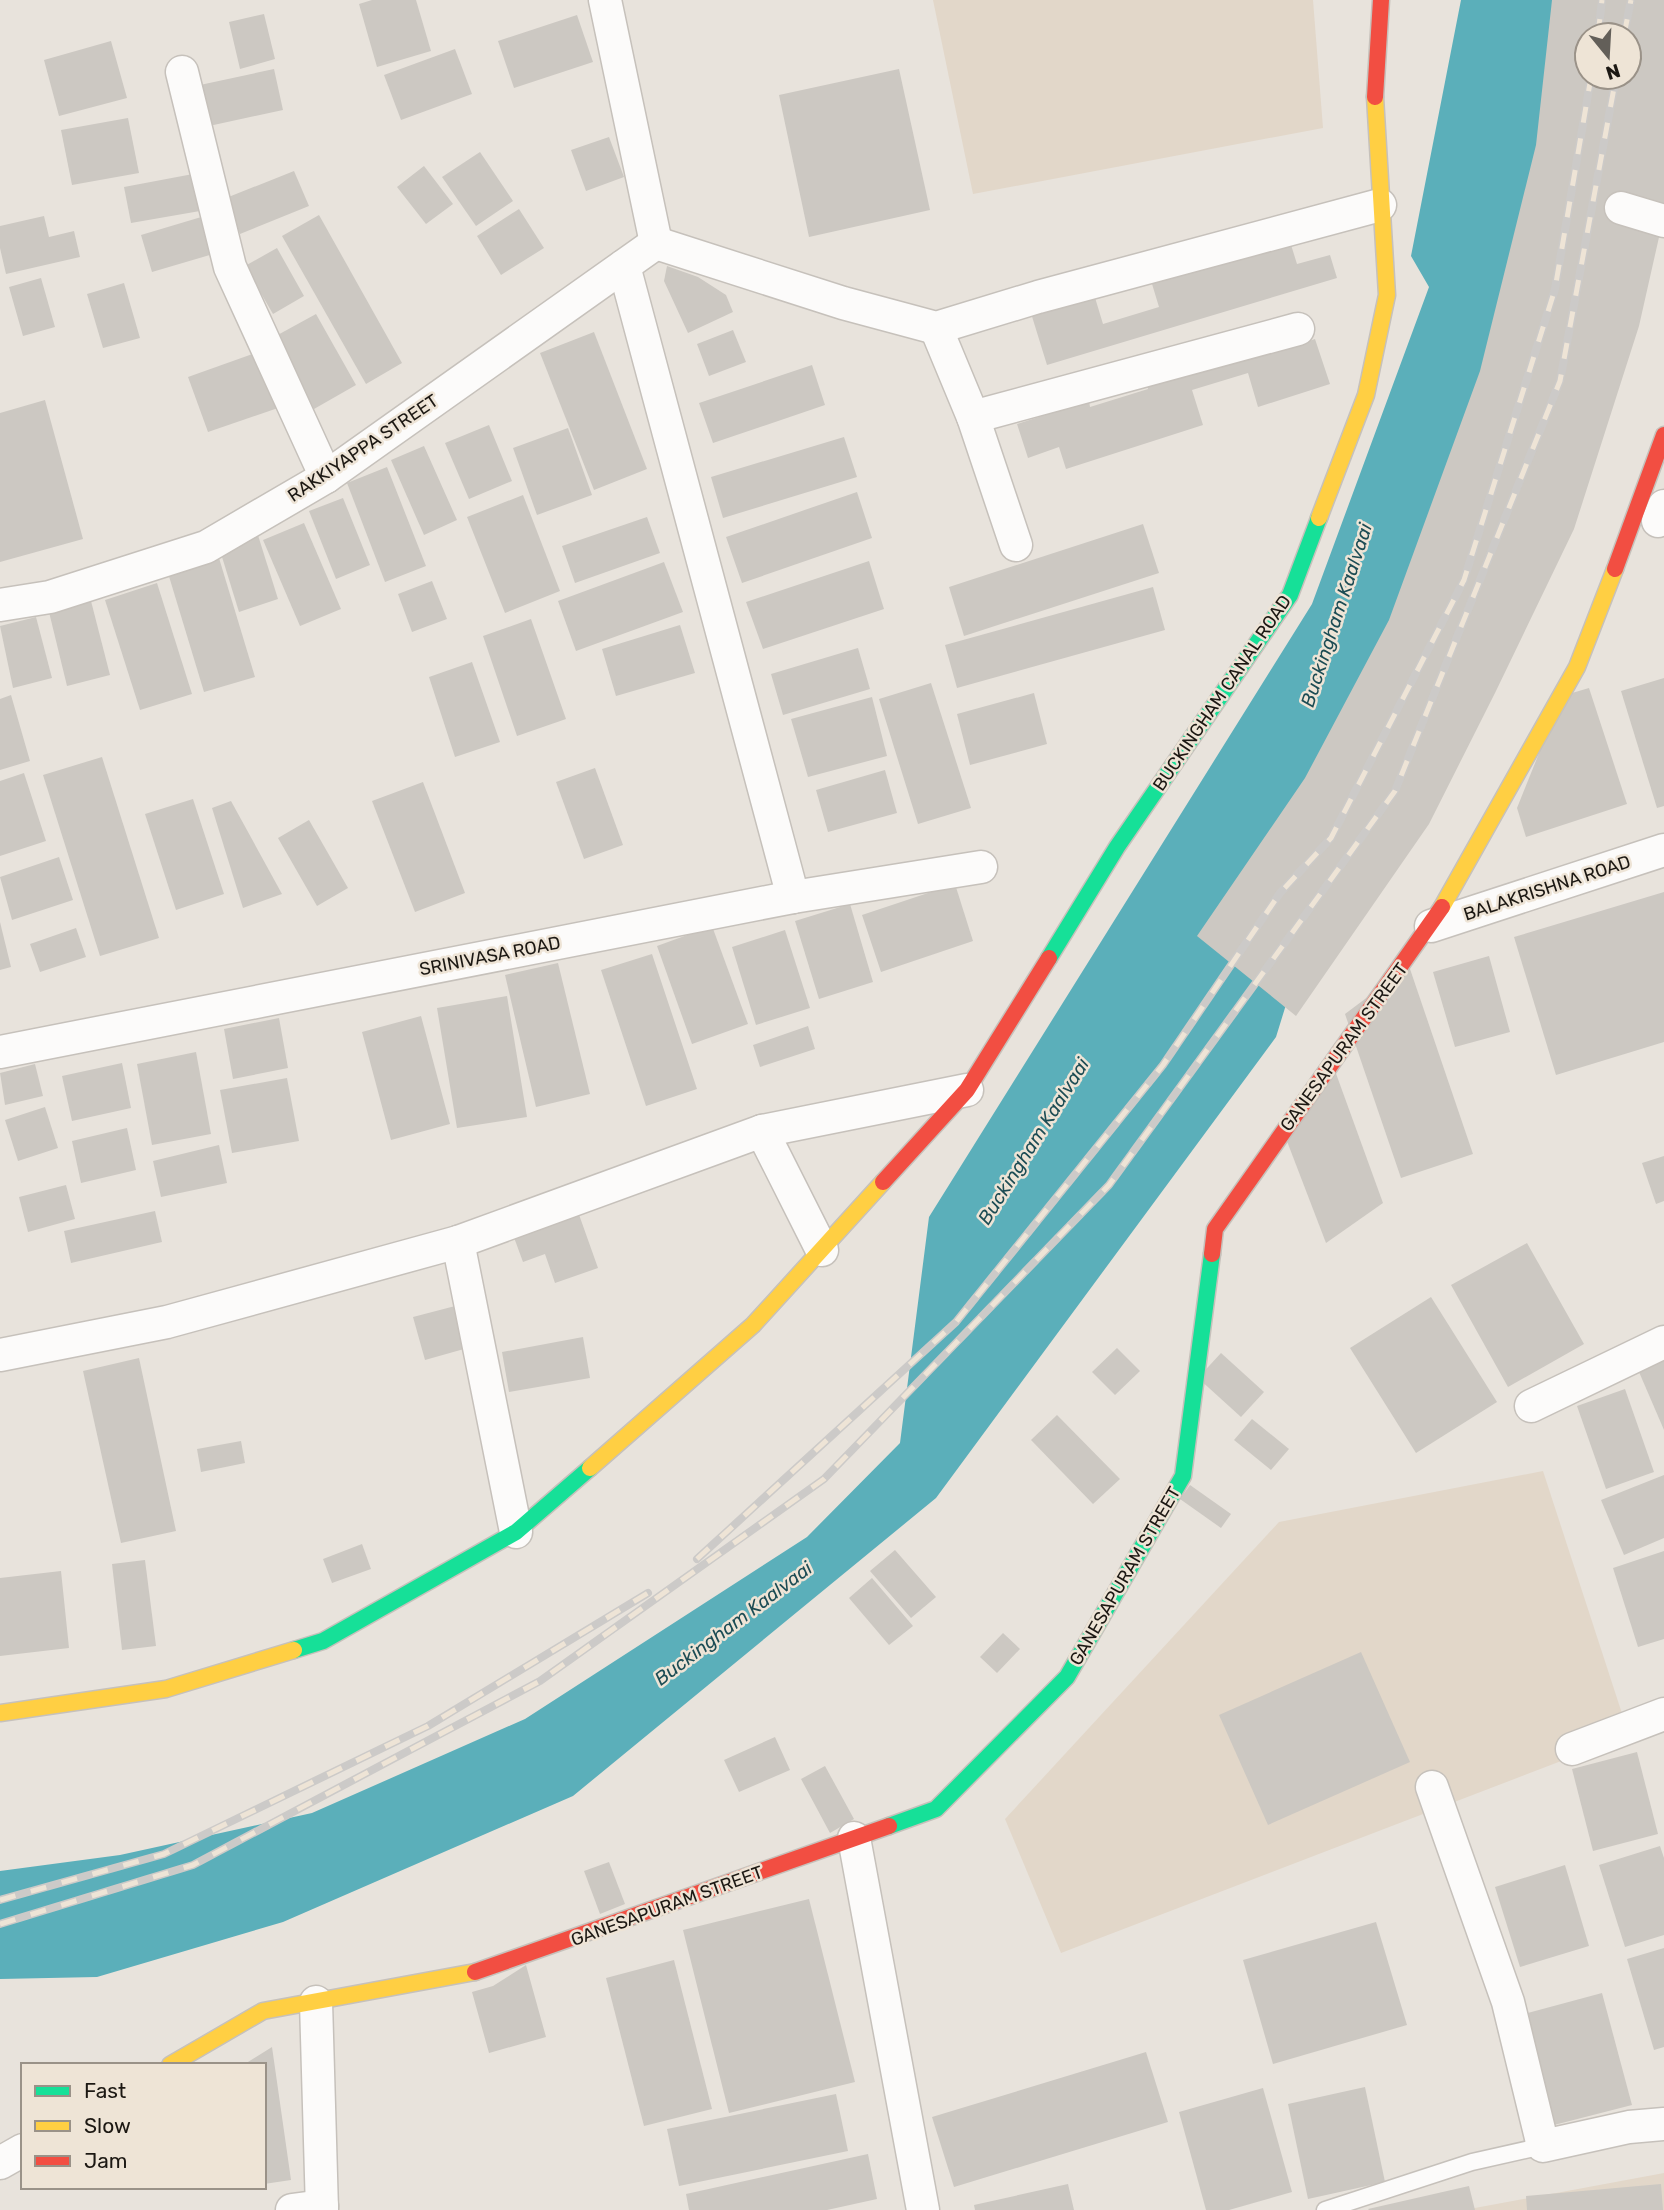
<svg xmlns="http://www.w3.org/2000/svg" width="1664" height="2210" font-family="Rubik,sans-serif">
	<rect width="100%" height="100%" fill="#e8e3dc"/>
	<g fill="#e2d7c9">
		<polygon points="933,0 1313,0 1323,128 973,194"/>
		<polygon points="1543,1471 1629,1735 1061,1953 1005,1819 1279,1522"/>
		<polygon points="1664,2173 1664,2210 1464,2210"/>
	</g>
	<polygon fill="#5bafba" points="1461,0 1579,0 1575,71 1276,1037 936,1498 573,1796 283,1922 97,1977 0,1979 0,1871 120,1855 312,1813 525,1719 807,1537 900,1443 929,1217 1312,604 1429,287 1411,256"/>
	<g fill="#ccc8c2" fill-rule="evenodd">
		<polygon points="372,0 416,0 431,51 377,67 359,4"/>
		<path d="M1552 0H1664V215L1639 326 1574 529 1495 693 1429 824 1296 1016 1197 936 1305 778 1389 620 1480 371 1536 145ZM1587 35H1629V77H1587Z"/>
		<polygon points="264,14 275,59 240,69 229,22"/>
		<polygon points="577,15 593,62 514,88 498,41"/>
		<polygon points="111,41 127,98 59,116 44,60"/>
		<polygon points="455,49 472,94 401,120 384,75"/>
		<polygon points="274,69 283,110 209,126 200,85"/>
		<polygon points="899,69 930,210 809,237 779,95"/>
		<polygon points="128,118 139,173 72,185 61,130"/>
		<polygon points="609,137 624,177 586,191 571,150"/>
		<polygon points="480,152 513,201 476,226 442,177"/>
		<polygon points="424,166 453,204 426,224 397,187"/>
		<polygon points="294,171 309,206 240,234 226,198"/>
		<polygon points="193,174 200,211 131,223 124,187"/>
		<polygon points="519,209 544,248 501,275 477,236"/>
		<polygon points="208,215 220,252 152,272 141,235"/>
		<polygon points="319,215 402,363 366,384 282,236"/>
		<polygon points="44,216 49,237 74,231 80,257 6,274 0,248 0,226"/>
		<polygon points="1287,232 1297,264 1330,255 1337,278 1047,365 1030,310 1093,291 1103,324 1159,307 1149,274"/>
		<polygon points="277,248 304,296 273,314 245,266"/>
		<polygon points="667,266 698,277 726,295 733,312 688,333 664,281"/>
		<polygon points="41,278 55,327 23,336 9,287"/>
		<polygon points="124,283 140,338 103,348 87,294"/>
		<polygon points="316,314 356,385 314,409 274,337"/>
		<polygon points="733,330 746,362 709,376 697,344"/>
		<polygon points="594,332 647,469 594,490 540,353"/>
		<polygon points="1282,339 1285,349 1315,339 1330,384 1258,407 1248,373 1192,390 1203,425 1066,469 1059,447 1028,458 1017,424 1089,401 1090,407 1148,389 1146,382"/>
		<polygon points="258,352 278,408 208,432 188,377"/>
		<polygon points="812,365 825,405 713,443 699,403"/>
		<polygon points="45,400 83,539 0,562 0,413"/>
		<polygon points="489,425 512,481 469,499 445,443"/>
		<polygon points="568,428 592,495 537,515 513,448"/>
		<polygon points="844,437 857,477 723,518 711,477"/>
		<polygon points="424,446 457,520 424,535 391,460"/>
		<polygon points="387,467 426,566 385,582 347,483"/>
		<polygon points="857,492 872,538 742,583 726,537"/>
		<polygon points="523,495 560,591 505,613 467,517"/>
		<polygon points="343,498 370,565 336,579 309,511"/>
		<polygon points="647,517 660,553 575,583 562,546"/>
		<polygon points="304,523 341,609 300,626 263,540"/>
		<polygon points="1143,524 1159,573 964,636 949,587"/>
		<polygon points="257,532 278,599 239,612 218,544"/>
		<polygon points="219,558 255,677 204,692 168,573"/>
		<polygon points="869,561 884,609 763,649 746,602"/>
		<polygon points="664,562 683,612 576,651 558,601"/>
		<polygon points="432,581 447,619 412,632 398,594"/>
		<polygon points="157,583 192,694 140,710 105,600"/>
		<polygon points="1153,587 1165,630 957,688 945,645"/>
		<polygon points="91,601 110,675 67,686 49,612"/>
		<polygon points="36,617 52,678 13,688 0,626"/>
		<polygon points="531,619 566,719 517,736 483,636"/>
		<polygon points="680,625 695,673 616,696 602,649"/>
		<polygon points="858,648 870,689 783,715 771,674"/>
		<polygon points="472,662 500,742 455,757 429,677"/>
		<polygon points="1664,678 1664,806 1657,808 1621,691"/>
		<polygon points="931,683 971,808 918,824 879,699"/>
		<polygon points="1589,688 1627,804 1526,837 1517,808 1562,696"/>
		<polygon points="1034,693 1047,744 970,765 957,714"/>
		<polygon points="11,695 30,761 0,770 0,699"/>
		<polygon points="872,697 887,756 808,777 791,719"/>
		<polygon points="102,757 159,938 100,956 43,775"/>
		<polygon points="595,768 623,845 584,859 556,782"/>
		<polygon points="885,770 897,813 828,832 816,790"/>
		<polygon points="24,773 46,841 0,856 0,781"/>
		<polygon points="423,782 465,893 415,912 372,801"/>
		<polygon points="193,799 224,894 176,910 145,814"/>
		<polygon points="231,801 282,894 243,908 212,808"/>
		<polygon points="309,820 348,888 317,906 278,838"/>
		<polygon points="59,857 73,900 12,920 0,877"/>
		<polygon points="955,884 973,941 881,972 862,915"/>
		<polygon points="1664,892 1664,1042 1556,1075 1514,937"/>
		<polygon points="850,904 873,982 819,999 795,921"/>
		<polygon points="0,922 11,967 0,970"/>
		<polygon points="712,926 748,1024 692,1044 657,946"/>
		<polygon points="76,928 86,957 40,972 30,944"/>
		<polygon points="785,930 810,1008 756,1025 732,947"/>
		<polygon points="652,954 697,1089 646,1106 601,970"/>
		<polygon points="1489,956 1510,1032 1455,1047 1433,972"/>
		<polygon points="558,963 590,1094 536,1107 505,975"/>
		<polygon points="1409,966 1473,1154 1401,1178 1345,1014"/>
		<polygon points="507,996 527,1117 457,1128 437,1008"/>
		<polygon points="421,1016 450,1124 391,1140 362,1032"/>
		<polygon points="279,1018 288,1068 233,1079 224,1029"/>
		<polygon points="808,1026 815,1049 760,1067 753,1045"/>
		<polygon points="196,1052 211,1134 152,1145 137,1064"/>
		<polygon points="1330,1057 1383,1203 1326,1243 1280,1123"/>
		<polygon points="122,1063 131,1108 72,1121 62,1076"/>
		<polygon points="35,1064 43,1096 5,1105 0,1073"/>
		<polygon points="287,1078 299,1141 232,1153 220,1090"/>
		<polygon points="45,1107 58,1148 18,1161 5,1120"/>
		<polygon points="127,1128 136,1170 81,1183 72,1141"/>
		<polygon points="219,1145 227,1183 161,1197 153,1161"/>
		<polygon points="1664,1156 1664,1201 1656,1204 1642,1163"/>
		<polygon points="66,1185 75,1219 28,1232 19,1197"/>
		<polygon points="577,1209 598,1268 555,1283 545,1254 523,1262 512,1232"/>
		<polygon points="155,1211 162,1242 71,1263 64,1231"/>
		<polygon points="1527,1243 1584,1344 1508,1387 1451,1285"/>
		<polygon points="1431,1297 1497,1402 1416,1453 1350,1348"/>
		<polygon points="459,1305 471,1347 425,1360 413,1317"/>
		<polygon points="583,1337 590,1378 509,1392 502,1352"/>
		<polygon points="1117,1348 1140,1371 1115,1395 1092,1372"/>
		<polygon points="1221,1353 1264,1392 1241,1417 1198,1378"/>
		<polygon points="1664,1353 1664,1430 1636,1365"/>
		<polygon points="139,1358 176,1531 121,1543 83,1371"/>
		<polygon points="1625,1389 1654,1472 1606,1489 1577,1406"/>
		<polygon points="1057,1415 1120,1479 1093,1504 1031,1440"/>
		<polygon points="1252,1419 1289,1449 1271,1470 1234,1440"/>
		<polygon points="241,1441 245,1463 201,1472 197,1449"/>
		<polygon points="1664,1475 1664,1538 1624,1555 1601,1500"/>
		<polygon points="1190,1485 1231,1514 1221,1528 1180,1499"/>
		<polygon points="362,1544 371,1569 332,1583 323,1559"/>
		<polygon points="895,1550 936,1597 911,1618 870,1571"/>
		<polygon points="1664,1551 1664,1639 1638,1647 1613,1568"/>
		<polygon points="145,1560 156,1646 122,1650 112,1564"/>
		<polygon points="61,1571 69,1648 0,1656 0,1578"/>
		<polygon points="872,1578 913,1626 889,1645 849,1598"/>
		<polygon points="1003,1633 1020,1649 997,1673 980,1657"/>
		<polygon points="1361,1652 1410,1762 1268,1825 1219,1715"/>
		<polygon points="775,1737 790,1770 739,1792 724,1760"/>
		<polygon points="1637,1752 1658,1834 1593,1851 1572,1769"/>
		<polygon points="825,1766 854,1819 830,1833 801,1779"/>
		<polygon points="1660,1846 1664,1858 1664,1935 1625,1947 1599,1865"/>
		<polygon points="609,1862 625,1904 600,1914 584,1871"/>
		<polygon points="1565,1865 1589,1946 1520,1967 1495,1887"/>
		<polygon points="809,1899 855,2082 729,2113 683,1930"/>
		<polygon points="1376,1922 1407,2025 1273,2064 1243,1960"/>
		<polygon points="1664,1948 1664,2047 1654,2050 1627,1959"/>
		<polygon points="674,1960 712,2109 644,2126 606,1978"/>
		<polygon points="526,1965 546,2037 489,2053 472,1992 493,1986"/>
		<polygon points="1602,1993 1632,2105 1554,2125 1524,2014"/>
		<polygon points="272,2047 291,2180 264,2184 264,2065 243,2065"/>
		<polygon points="1146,2052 1168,2122 954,2187 932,2117"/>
		<polygon points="1365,2087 1385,2182 1308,2199 1288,2104"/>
		<polygon points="1263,2088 1292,2192 1229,2210 1206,2210 1179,2112"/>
		<polygon points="836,2094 848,2151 679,2186 667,2129"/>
		<polygon points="868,2154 877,2199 827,2210 689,2210 686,2194"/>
		<polygon points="1068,2184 1074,2210 975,2210 974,2205"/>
		<polygon points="1661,2184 1663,2210 1527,2210 1526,2196"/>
		<polygon points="1469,2186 1475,2210 1369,2210 1368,2209"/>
	</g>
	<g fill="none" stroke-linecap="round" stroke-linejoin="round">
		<defs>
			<polyline id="lane" points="1325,2210 1472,2162 1543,2146"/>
			<g id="street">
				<polyline points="605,0 656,243"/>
				<polyline points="182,72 230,267 326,477"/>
				<polyline points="1621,208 1664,221"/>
				<polyline points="656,243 843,303 936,328 1038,297 1380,205"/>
				<polyline points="624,266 793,897"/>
				<polyline points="936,328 973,417 1016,545"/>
				<polyline points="973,417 1298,329"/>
				<polyline points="1658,521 1664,506"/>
				<polyline points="0,605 50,597 206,547 326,477 656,243"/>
				<polyline points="1431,926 1664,850"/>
				<polyline points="0,1052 793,897 981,867"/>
				<polyline points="762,1131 967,1090"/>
				<polyline points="458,1242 516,1532"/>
				<polyline points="0,1355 167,1322 458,1242 762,1131 822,1250"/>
				<polyline points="1531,1406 1664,1342"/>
				<polyline points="1572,1749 1664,1714"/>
				<polyline points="1432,1787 1508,2002 1543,2146 1629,2127 1664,2124"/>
				<polyline points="854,1838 923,2210"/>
				<polyline points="316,2002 322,2210"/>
				<polyline points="0,2163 23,2150"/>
				<polyline points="292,2210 322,2206"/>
			</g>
			<g id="fast">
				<polyline points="1049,958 1117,847 1290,595 1319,518"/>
				<polyline points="294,1650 323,1641 516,1532 590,1468"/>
				<polyline points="889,1826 936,1809 1067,1677 1183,1476 1212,1254"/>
			</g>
			<g id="slow">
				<polyline points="1319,518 1366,395 1387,295 1375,97"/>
				<polyline points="1442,907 1577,667 1615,569"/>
				<polyline points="590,1468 753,1325 883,1182"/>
				<polyline points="0,1713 166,1689 294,1650"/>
				<polyline points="170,2065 263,2011 475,1972"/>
			</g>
			<g id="jam">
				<polyline points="1375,97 1381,0"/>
				<polyline points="1615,569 1664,435"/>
				<polyline points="883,1182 967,1090 1049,958"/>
				<polyline points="1212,1254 1215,1229 1442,907"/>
				<polyline points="475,1972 889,1826"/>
			</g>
		</defs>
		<use href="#lane" stroke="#c6c1bb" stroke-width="19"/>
		<use href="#street" stroke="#c6c1bb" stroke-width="35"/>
		<use href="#fast" stroke="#c6c1bb" stroke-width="19"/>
		<use href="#slow" stroke="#c6c1bb" stroke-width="19"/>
		<use href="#jam" stroke="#c6c1bb" stroke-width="19"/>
		<use href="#lane" stroke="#fcfbfa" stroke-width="16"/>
		<use href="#street" stroke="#fcfbfa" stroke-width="32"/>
		<use href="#fast" stroke="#16e098" stroke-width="16"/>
		<use href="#slow" stroke="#ffcf43" stroke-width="16"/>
		<use href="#jam" stroke="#f24e42" stroke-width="16"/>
		<defs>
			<g id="rail">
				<polyline points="1598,35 1602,0"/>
				<polyline points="1624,35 1631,0"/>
				<polyline points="697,1559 956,1322 1163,1065 1280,893 1331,838 1464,580 1555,289 1591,77"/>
				<polyline points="0,1900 164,1854 428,1726 648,1593"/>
				<polyline points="0,1924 193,1865 540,1681 824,1479 1109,1185 1395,791 1560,381 1616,77"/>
			</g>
		</defs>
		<use href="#rail" stroke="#cccac8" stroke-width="8"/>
		<use href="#rail" stroke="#eee4d6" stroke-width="5" stroke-dasharray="16" stroke-linecap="butt"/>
	</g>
	<g text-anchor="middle" stroke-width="5" stroke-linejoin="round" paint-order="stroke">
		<g font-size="18" fill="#1c1813" stroke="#eee4d6">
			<text transform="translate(363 448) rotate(-34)" y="6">RAKKIYAPPA STREET</text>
			<text transform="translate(1222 693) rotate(-56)" y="6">BUCKINGHAM CANAL ROAD</text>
			<text transform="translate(1547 888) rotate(-18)" y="6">BALAKRISHNA ROAD</text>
			<text transform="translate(490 956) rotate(-11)" y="6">SRINIVASA ROAD</text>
			<text transform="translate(1344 1047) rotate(-54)" y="6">GANESAPURAM STREET</text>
			<text transform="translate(1125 1576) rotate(-60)" y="6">GANESAPURAM STREET</text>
			<text transform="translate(667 1906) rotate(-20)" y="6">GANESAPURAM STREET</text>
		</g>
		<g font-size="19" font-style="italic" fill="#1c4c54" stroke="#eee4d6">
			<text transform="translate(1336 615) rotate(-72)" y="7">Buckingham Kaalvaai</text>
			<text transform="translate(1033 1141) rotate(-58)" y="7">Buckingham Kaalvaai</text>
			<text transform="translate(733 1623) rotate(-37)" y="7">Buckingham Kaalvaai</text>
		</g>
	</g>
	<rect x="21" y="2063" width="245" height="126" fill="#eee4d6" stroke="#9a9288" stroke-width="2"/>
	<rect x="35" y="2086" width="35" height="10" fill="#16e098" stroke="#9a9288" stroke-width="2"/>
	<text x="84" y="2098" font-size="21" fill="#1c1813">Fast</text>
	<rect x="35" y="2121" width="35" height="10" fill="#ffcf43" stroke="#9a9288" stroke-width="2"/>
	<text x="84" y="2133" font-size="21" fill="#1c1813">Slow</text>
	<rect x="35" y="2156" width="35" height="10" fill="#f24e42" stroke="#9a9288" stroke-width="2"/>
	<text x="84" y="2168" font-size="21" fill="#1c1813">Jam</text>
	<g transform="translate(1608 56) rotate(162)"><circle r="33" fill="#eee4d6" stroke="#9a9288" stroke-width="2"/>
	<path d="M0-5L12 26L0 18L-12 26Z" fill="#635f59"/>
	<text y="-10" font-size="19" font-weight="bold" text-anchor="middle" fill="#1c1813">N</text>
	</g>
</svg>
